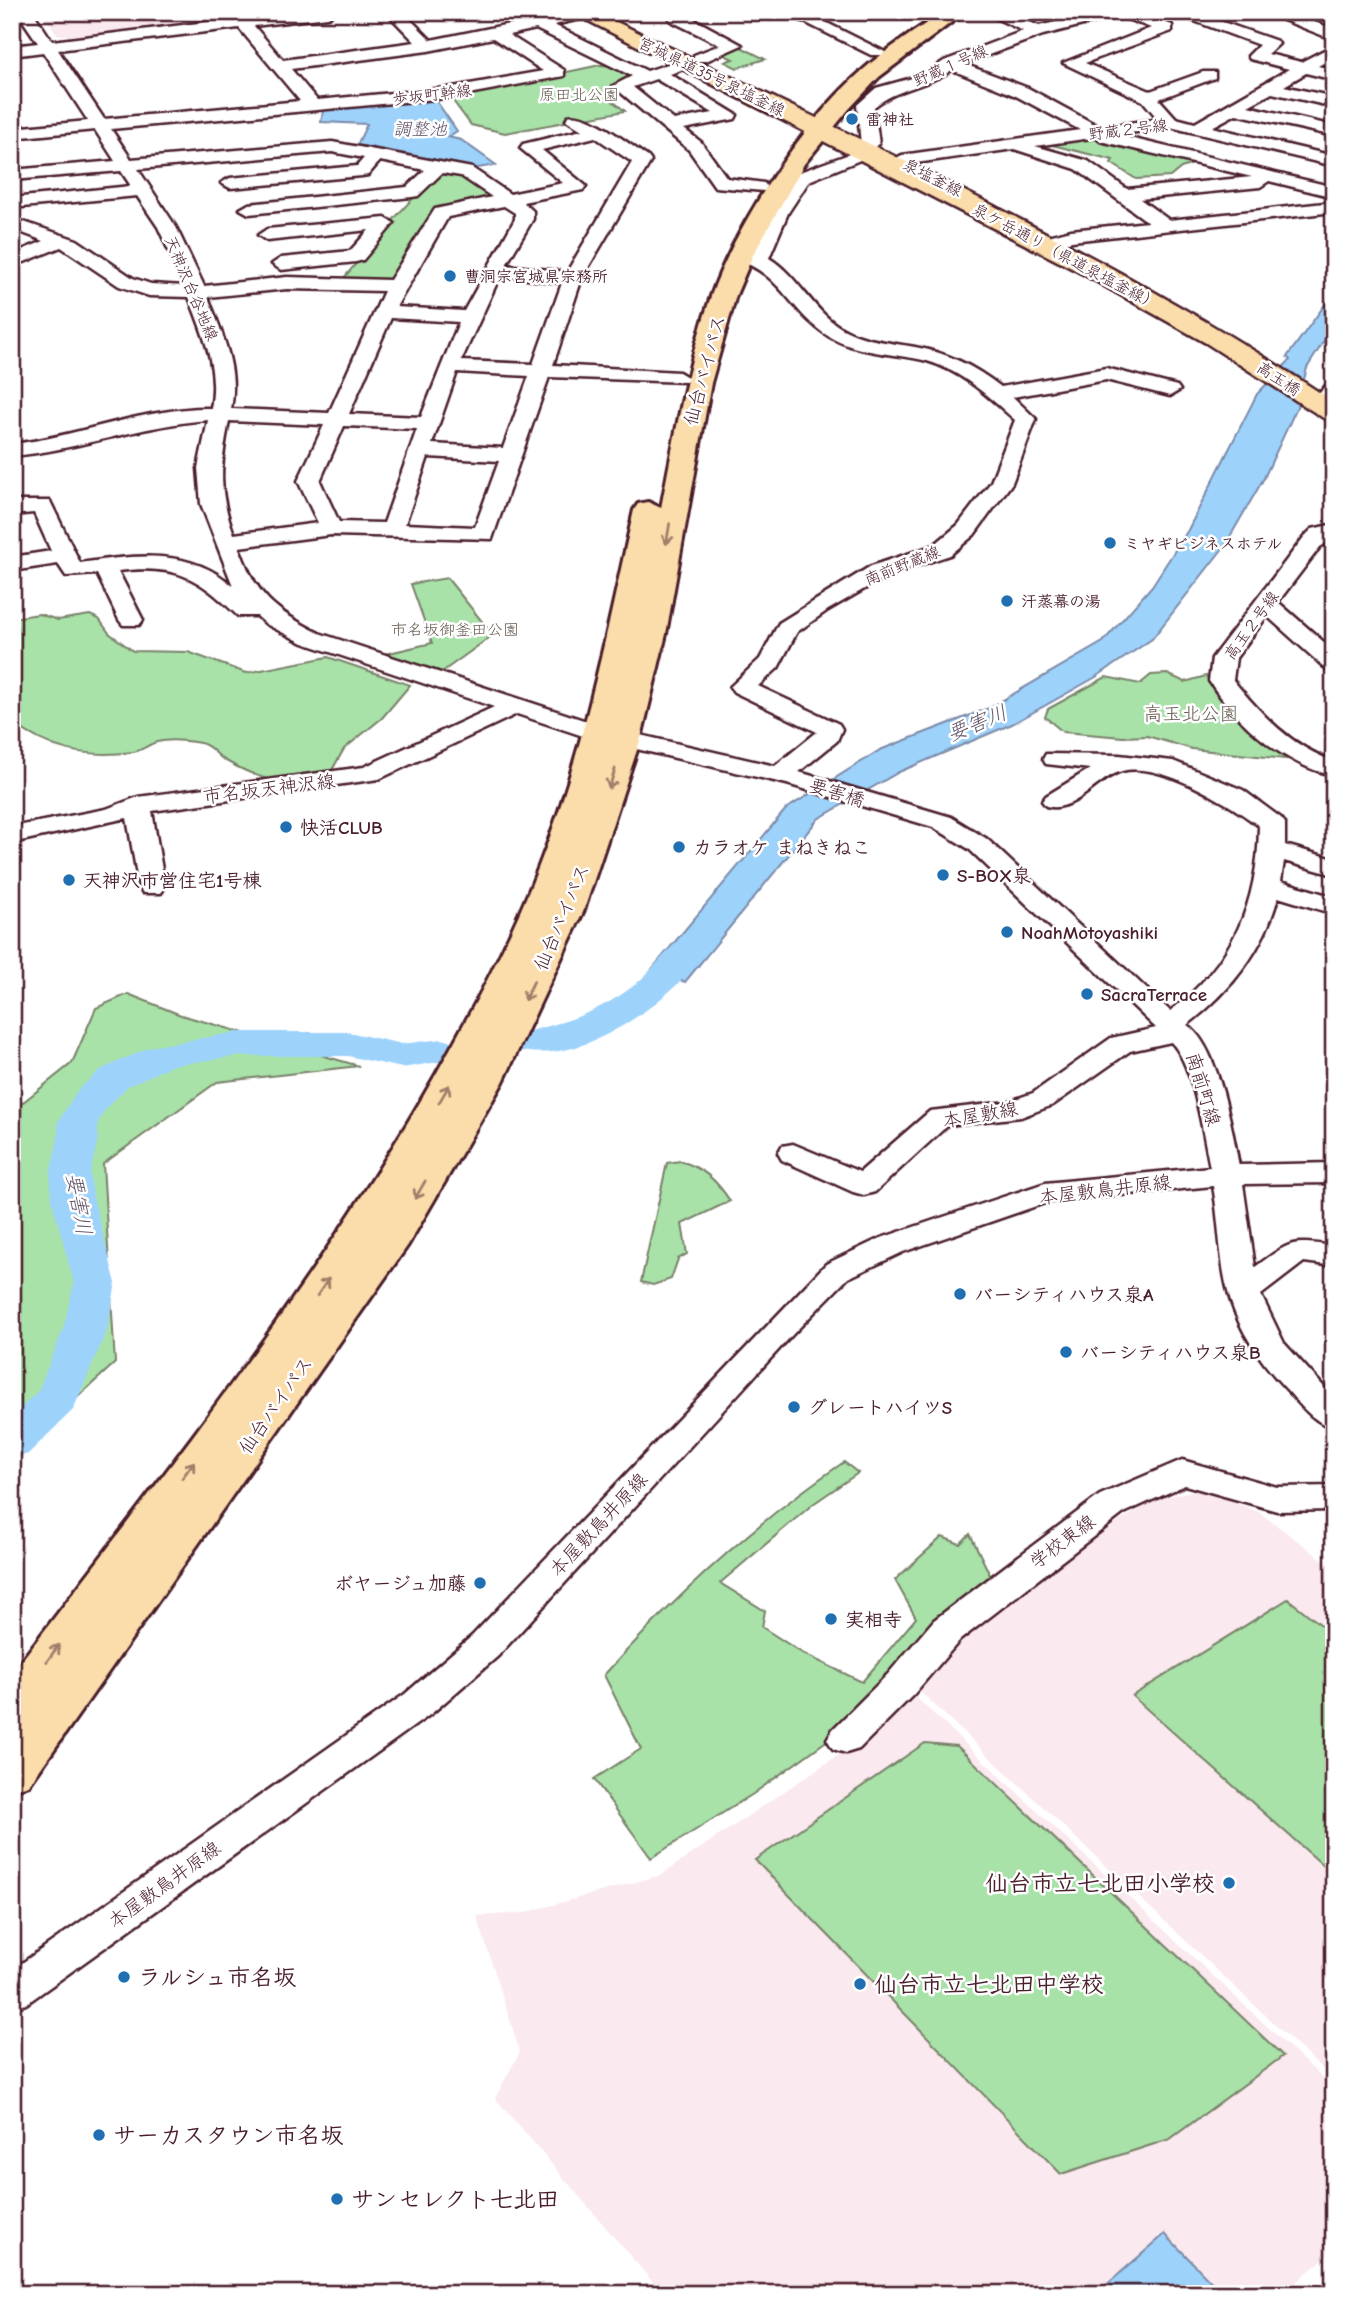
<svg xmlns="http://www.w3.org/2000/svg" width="1346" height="2306" font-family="'Comic Neue','Klee One',sans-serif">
	<rect width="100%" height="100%" fill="#fff"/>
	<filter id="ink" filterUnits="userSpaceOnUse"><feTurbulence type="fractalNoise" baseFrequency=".0143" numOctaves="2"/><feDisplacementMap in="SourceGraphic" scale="14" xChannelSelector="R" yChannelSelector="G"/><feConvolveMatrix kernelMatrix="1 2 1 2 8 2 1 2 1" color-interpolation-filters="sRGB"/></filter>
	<g filter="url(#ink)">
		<g fill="#fae9ee">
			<polygon points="42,12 283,12 71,36 57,34"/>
			<polygon points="1200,1489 1259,1512 1334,1568 1334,2080 913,1685 958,1633 1043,1568 1156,1499"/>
			<polygon points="908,1690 1334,2089 1334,2250 1282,2294 663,2294 495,2098 520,2052 477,1916 524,1913 661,1875 853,1745"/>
		</g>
		<g fill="#a8e2a8" stroke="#79806a" stroke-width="2">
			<polygon points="739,46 765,59 737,68 725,62 733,59 720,53"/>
			<polygon points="600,65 615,66 631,74 620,90 604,94 625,111 505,133 471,125 450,97"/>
			<polygon points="1086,137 1193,164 1181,168 1170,177 1136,179 1111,163 1113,160 1048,144"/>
			<path d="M447 172 467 177 495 196 492 200 439 211 391 280H342C361 259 425 176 447 172Z"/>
			<polygon points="447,578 493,635 442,672 385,654 432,643 411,584"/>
			<path d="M39 614 58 620 90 615 99 619 109 633 133 651 188 652 246 673 328 657 410 685 382 718 344 749 328 777C279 783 270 785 226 761 216 756 212 745 200 743 188 741 169 739 157 742 149 744 141 751 133 752 86 758 50 751 12 722V618Z"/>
			<polygon points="1167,674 1185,682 1206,676 1215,693 1285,759 1192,749 1147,736 1123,737 1063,732 1045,717 1048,709 1106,677 1140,684 1151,675"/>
			<polygon points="128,994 181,1015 359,1066 217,1082 103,1164 115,1363 12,1457 12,1111 72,1063 96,1008"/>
			<path d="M680 1161C704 1168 717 1181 730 1201L682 1224 687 1254 678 1259 671 1279 653 1285 641 1282 667 1163Z"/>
			<path d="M844 1462 858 1473 813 1504 720 1583 765 1611 762 1627 802 1653 862 1682 916 1618 895 1580 942 1537 960 1544 970 1534 994 1583 836 1734 753 1794 651 1858 594 1779 641 1749 604 1675C676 1596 755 1522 844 1462Z"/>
			<polygon points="1288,1599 1334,1635 1334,1875 1132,1696"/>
			<polygon points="925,1743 957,1746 1283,2056 1170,2139 1061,2174 755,1860"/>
		</g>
		<g fill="#9dd2fb" stroke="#7c8aa8" stroke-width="2">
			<polygon points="435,99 457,131 448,137 461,140 496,165 478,168 357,145 367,124 321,122 323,111 328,109"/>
			<polygon points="1334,292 1334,325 1307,368 1297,407 1264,478 1224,547 1152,639 1096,677 1012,724 899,772 818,819 685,982 652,969 786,809 880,750 989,708 1103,642 1152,586 1188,530 1257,394 1290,360 1287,357"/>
			<polygon points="1165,2234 1223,2294 1096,2294"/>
		</g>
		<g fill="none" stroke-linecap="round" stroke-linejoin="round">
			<g fill="#9dd2fb" fill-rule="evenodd">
				<path d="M704 923 717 926 722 934C684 989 590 1068 518 1050L513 1042 518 1034C563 1023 600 1013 637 983 657 967 681 929 704 923Z"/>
				<polygon points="238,1032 348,1032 402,1044 442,1039 456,1043 461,1051 456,1059 402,1068 348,1056 238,1056 173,1065 128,1086 107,1107 98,1122 98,1139 90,1174 94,1201 116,1283 107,1330 73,1410 28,1454 12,1459 12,1416 38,1391 63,1330 74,1283 52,1201 50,1174 58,1139 58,1122 77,1091 100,1070 150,1047"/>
			</g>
			<defs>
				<g id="minor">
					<path d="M17 12H33L52 41 288 12H336L328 17 254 26 283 60 415 42 386 12H403L431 40 569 12H590L589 17 554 25 647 71 680 60H692V66L670 74 737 115 735 119 684 129 701 142 727 178 764 183 767 187 764 191 715 187 689 150 613 86 632 76 536 29 509 35 564 70V76L447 98 111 129 131 159 332 142 472 168 510 194 563 183 520 148 523 144 582 130 566 120 568 116C589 111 630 145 648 157L651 161 582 278 553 365 679 372 689 378 686 382 549 377 492 539 331 535 239 547C256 596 274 610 319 633L605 727 775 766 817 732 734 692 730 687 760 659 779 623 871 566 934 545 958 525 991 482 1015 420C989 397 962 371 927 361 894 353 857 354 828 336 790 312 781 272 734 259L732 255 734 251 753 253 770 213 797 173 866 148 861 144 857 105 876 88 923 75 944 61 1023 31 983 12H1005L1039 26 1097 12H1137L1172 25V31L1085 63 1150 91 1203 72H1215V78L1159 99 1176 118 1195 123 1289 69 1250 59 1248 56 1259 45 1170 12H1194L1277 41 1279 44 1268 54 1301 62 1334 45V57L1318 66 1334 70V80L1306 73 1284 86 1334 97V107L1272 93 1248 106 1334 126V136L1236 114 1212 127 1334 156V166L1170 127 1117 135 1334 187V197L1269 181 1260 187 1140 199 1169 220 1334 202V212L1072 241 1044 249 1037 247 1035 243 1037 239 1071 230 1148 222 1076 169 1014 149 902 165 893 160 902 155 1080 130 1016 96 952 70C927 87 897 88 874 107L879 144 872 149 877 153 809 181 788 213 769 258C800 277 814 315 847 331 868 341 892 343 915 347 948 353 974 366 1001 387L1106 368 1177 386 1180 390 1170 396 1106 380 1013 397 1036 419 1012 483 974 535 950 555 887 576 828 610 797 632 778 668 758 686 839 724 842 729 837 741 799 772 951 817 987 839 1170 1011C1233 964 1258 903 1259 826 1230 804 1160 761 1122 771 1096 778 1075 814 1046 806L1042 801 1046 796 1090 769 1046 764 1043 759 1046 754 1119 755 1173 761 1243 790 1281 818 1285 823V845L1334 859V875L1284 861 1281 881 1334 897V914L1278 897C1264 950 1230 992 1187 1025 1218 1045 1232 1128 1239 1165L1334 1163V1183L1243 1184 1255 1267C1291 1241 1290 1240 1334 1246V1266L1304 1262 1261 1295 1284 1343 1334 1398V1428C1315 1423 1302 1407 1289 1392 1265 1367 1242 1336 1231 1302 1219 1266 1220 1224 1213 1186L1048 1202 903 1252 848 1278 793 1334 498 1656 431 1714 26 2004 12 2009V1970L405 1694 472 1636 826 1264 881 1238 1045 1183 1210 1167C1203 1135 1194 1065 1171 1042L1130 1051 1053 1105 1021 1117 948 1125 875 1192 864 1195 853 1192 782 1160 778 1153 782 1146 793 1144 860 1172 930 1111 1007 1102 1033 1093 1111 1038 1156 1028 969 849 933 827 787 784 589 738 517 714 379 779 152 811 165 887 161 893H143L139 887 127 818 12 843V827L106 809 138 797 364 767 494 707 303 643 266 624 257 616H238C198 577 176 564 118 571L143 620 139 625H123L119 620 97 574 66 576 58 564 12 571V557L51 551 34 513 12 515V501H50L80 563C134 555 190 547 233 586L201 504 198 468 208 420C141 425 79 450 12 456V444C78 437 145 407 211 408 219 368 203 335 189 297L149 296 119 286 61 247 12 267V254L44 241 12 229V218L77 240 133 278 151 284 185 286 158 227 137 196 12 208V198L131 186 121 171 12 180V170L115 161 95 130 12 138V128L88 121 43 52 12 56V46L38 43ZM1119 16 1151 28 1063 63 1143 101 1158 119 1100 127 1028 88 964 64 1043 35ZM239 28 300 101 104 119 58 50ZM493 38 543 71 447 88 317 100 291 69 428 51ZM656 79 713 113 674 120 633 87ZM595 137 632 162 567 272 506 265 533 219V211L523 202 583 190 586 186 542 150ZM1098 137 1100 141 1252 177 1127 189 1088 161 1035 146ZM332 152 364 158 357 166 230 178 221 183 230 188 362 176 368 175 380 161 425 170 407 187 249 204 240 209 249 214 412 197 418 196 442 173 461 176 492 197 435 209 390 280 287 277 204 286 176 227 138 169ZM504 206 515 213V219L464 311 396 307 448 217ZM500 276 562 283 533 364 461 361ZM287 289 384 291 329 413 231 409C239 368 222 334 208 297ZM391 318 459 322 421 417 349 414ZM457 372 529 376 503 448 432 444ZM229 421 324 425 298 481 318 523 234 534C218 491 220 466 229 421ZM344 426 417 429 384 523 339 522 320 481ZM428 457 499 461 475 527 405 524Z"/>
					<polygon points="664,12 681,12 742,45 706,61 694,61 694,55 720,45 671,21"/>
					<polygon points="784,12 805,12 885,52 883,55 871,55"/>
					<polygon points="1263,12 1286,12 1334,29 1334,40"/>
					<polygon points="385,218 394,223 363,260 356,262 281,270 272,264 281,258 350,251 369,230 267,241 258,235 267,229"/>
					<path d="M1334 382V401L1321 400 1318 396C1323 389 1325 384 1334 382Z"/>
					<path d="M1334 524V538L1320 547 1278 602 1334 651V671L1326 669 1267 616 1236 658 1233 680C1260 713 1292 748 1334 761V776C1281 763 1239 725 1209 681L1212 658 1304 537 1312 529Z"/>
					<polygon points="1182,1460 1277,1487 1334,1486 1334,1510 1277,1511 1185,1485 1124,1513 960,1640 914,1694 859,1749 846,1753 833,1749 827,1739 833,1729 888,1674 934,1620 1100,1495"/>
				</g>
				<path id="major" d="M571 12H596C845 133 1103 248 1334 402V422L1325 419 1206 343 1083 274Z"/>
				<path id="highway" d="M942 12H965L879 77 849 109 804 164 753 255 736 295 711 383 666 634 641 738 584 910 503 1082 408 1245 29 1785 12 1790V1734L19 1724 12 1726V1673C160 1479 314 1288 435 1076 473 1009 511 939 539 866 584 752 607 630 634 510L638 504 648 502 661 508C675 436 687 365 711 296 738 221 804 121 864 69 888 48 916 31 942 12Z"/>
			</defs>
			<use href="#minor" stroke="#4a1f2b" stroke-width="5"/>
			<use href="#major" stroke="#4a1f2b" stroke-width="5"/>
			<use href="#highway" stroke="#4a1f2b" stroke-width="6"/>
			<use href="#minor" fill="#fff" fill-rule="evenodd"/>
			<use href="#major" fill="#faddab" fill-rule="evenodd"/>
			<use href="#highway" fill="#faddab" fill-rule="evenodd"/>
		</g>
		<defs><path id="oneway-shaft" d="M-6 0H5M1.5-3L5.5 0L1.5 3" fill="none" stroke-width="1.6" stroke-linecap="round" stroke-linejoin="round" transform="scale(1.75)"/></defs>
		<g stroke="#a27e6b">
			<use href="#oneway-shaft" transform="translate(668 534) rotate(99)"/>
			<use href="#oneway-shaft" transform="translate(612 779) rotate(108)"/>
			<use href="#oneway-shaft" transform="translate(529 991) rotate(116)"/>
			<use href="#oneway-shaft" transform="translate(444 1094) rotate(-60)"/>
			<use href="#oneway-shaft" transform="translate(420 1190) rotate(120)"/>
			<use href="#oneway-shaft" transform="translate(323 1287) rotate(-56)"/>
			<use href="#oneway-shaft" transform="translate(188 1470) rotate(-54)"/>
			<use href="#oneway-shaft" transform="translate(53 1653) rotate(-54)"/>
		</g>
	</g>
	<g fill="#1f6fb2" stroke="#fff" stroke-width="2.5">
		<circle cx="852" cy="119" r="7"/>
		<circle cx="450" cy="276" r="7"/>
		<circle cx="1110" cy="543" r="7"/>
		<circle cx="1007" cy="601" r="7"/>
		<circle cx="286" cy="827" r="7"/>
		<circle cx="679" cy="847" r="7"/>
		<circle cx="943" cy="875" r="7"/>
		<circle cx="69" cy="880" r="7"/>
		<circle cx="1007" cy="932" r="7"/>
		<circle cx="1087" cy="994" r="7"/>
		<circle cx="960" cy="1294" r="7"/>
		<circle cx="1066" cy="1352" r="7"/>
		<circle cx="794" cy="1407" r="7"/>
		<circle cx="480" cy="1583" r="7"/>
		<circle cx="831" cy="1619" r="7"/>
		<circle cx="1229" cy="1883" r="7"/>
		<circle cx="124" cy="1977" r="7"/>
		<circle cx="860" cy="1984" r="7"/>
		<circle cx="99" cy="2135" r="7"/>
		<circle cx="337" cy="2199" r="7"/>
	</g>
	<g text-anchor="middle" stroke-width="5" stroke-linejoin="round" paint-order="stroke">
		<g font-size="16" fill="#4a1f2b" stroke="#fff">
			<text transform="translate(950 65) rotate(-24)" y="6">野蔵１号線</text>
			<text transform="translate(712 76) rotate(26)" y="6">宮城県道35号泉塩釜線</text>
			<text transform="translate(432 94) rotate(-7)" y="6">歩坂町幹線</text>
			<text transform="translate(1128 129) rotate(-7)" y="6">野蔵２号線</text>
			<text transform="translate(933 177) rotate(27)" y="6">泉塩釜線</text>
			<text transform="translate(1066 256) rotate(28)" y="6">泉ケ岳通り（県道泉塩釜線）</text>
			<text transform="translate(192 288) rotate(67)" y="6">天神沢台谷地線</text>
			<text transform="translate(1279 378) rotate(33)" y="6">高玉橋</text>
			<text transform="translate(902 565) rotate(-22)" y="6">南前野蔵線</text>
			<text transform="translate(1251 625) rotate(-54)" y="6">高玉２号線</text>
		</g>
		<g font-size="16" fill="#665a50" stroke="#fff">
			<text x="579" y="100">原田北公園</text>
			<text x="455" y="635">市名坂御釜田公園</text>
		</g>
		<g font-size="16" font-weight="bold" fill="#4a1f2b" stroke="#fff" text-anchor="start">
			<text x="866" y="125">雷神社</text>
			<text x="464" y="282">曹洞宗宮城県宗務所</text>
			<text x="1124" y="549">ミヤギビジネスホテル</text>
			<text x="1021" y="607">汗蒸幕の湯</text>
		</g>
		<g font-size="18" font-style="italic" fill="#635569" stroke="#fff">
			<text x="420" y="135">調整池</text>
		</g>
		<g font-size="19" fill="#4a1f2b" stroke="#fff">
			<text transform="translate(704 370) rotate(-75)" y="7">仙台バイパス</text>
			<text transform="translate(269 788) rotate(-7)" y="7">市名坂天神沢線</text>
			<text transform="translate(837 792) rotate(17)" y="7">要害橋</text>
			<text transform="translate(561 917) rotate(-67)" y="7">仙台バイパス</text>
			<text transform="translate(1204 1089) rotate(73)" y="7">南前町線</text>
			<text transform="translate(980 1114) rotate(-10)" y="7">本屋敷線</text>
			<text transform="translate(1105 1189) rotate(-7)" y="7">本屋敷鳥井原線</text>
			<text transform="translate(275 1405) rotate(-55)" y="7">仙台バイパス</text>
			<text transform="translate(598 1524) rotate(-47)" y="7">本屋敷鳥井原線</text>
			<text transform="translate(1062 1541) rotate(-37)" y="7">学校東線</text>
			<text transform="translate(164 1884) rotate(-36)" y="7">本屋敷鳥井原線</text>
		</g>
		<g font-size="19" fill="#665a50" stroke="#fff">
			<text x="1191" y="720">高玉北公園</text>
		</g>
		<g font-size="19" font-weight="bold" fill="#4a1f2b" stroke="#fff" text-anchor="start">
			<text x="300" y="834">快活CLUB</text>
			<text x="693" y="854">カラオケ まねきねこ</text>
			<text x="957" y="882">S-BOX泉</text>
			<text x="83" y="887">天神沢市営住宅1号棟</text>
			<text x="1021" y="939">NoahMotoyashiki</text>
			<text x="1101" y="1001">SacraTerrace</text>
			<text x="974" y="1301">バーシティハウス泉A</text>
			<text x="1080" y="1359">バーシティハウス泉B</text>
			<text x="808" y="1414">グレートハイツS</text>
			<text x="466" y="1590" text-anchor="end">ボヤージュ加藤</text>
			<text x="845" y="1626">実相寺</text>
		</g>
		<g font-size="21" font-style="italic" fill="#635569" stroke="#fff">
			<text transform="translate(977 723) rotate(-22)" y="7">要害川</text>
			<text transform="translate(79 1204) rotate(80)" y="7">要害川</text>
		</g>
		<g font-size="23" font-weight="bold" fill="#4a1f2b" stroke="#fff" text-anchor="start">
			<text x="1215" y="1891" text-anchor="end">仙台市立七北田小学校</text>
			<text x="138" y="1985">ラルシュ市名坂</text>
			<text x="874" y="1992">仙台市立七北田中学校</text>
			<text x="113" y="2143">サーカスタウン市名坂</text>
			<text x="351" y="2207">サンセレクト七北田</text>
		</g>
	</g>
	<rect width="1346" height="2306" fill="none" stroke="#fff" stroke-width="42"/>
	<rect x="21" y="21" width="1304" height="2264" fill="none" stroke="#4a1f2b" stroke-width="2.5" filter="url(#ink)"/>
</svg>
